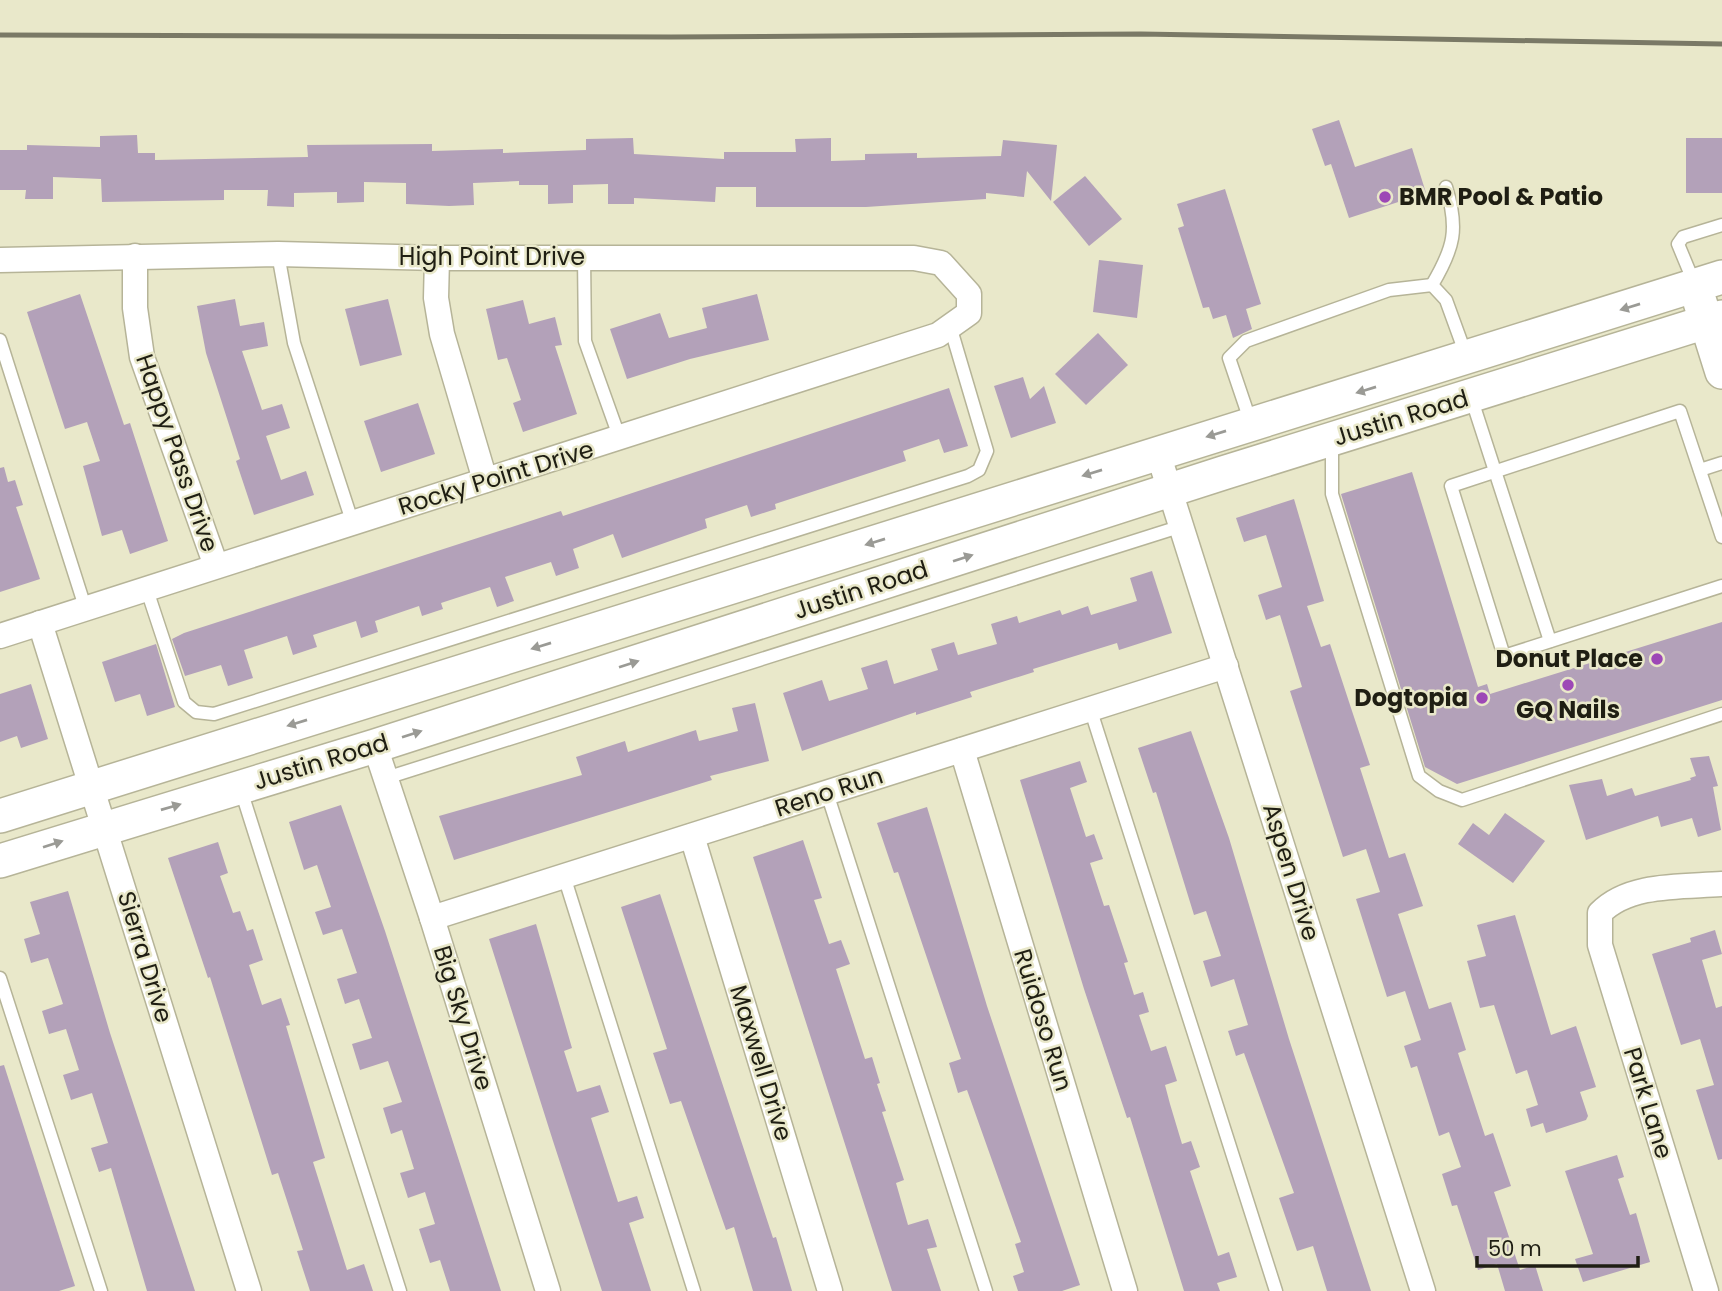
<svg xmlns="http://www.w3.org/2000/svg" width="1722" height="1291" font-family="Poppins,sans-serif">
	<rect width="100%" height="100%" fill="#e9e8ca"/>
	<g fill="#b3a1b9">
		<polygon points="1339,120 1355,167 1412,148 1426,193 1349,218 1331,164 1325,166 1312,129"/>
		<polygon points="137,135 138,153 155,153 155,160 308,157 307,145 432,144 432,151 503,149 503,153 586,150 586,139 633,138 634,154 724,159 724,152 796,152 795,139 831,138 831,161 865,160 865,154 917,153 917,158 1001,156 1003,140 1057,145 1051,201 1027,171 1024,197 986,193 986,199 866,207 756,207 756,187 716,187 715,202 634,198 634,204 608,204 608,184 573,185 573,203 548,204 548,185 519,185 519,181 473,183 474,205 449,206 406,204 406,183 364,182 364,202 337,203 337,192 294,193 294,207 267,206 268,190 224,190 224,200 102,202 101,179 53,177 53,199 25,199 26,190 0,190 0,150 27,150 27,145 100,147 100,136"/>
		<rect x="1686" y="138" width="36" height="55"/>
		<polygon points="1085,176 1122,219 1089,246 1053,202"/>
		<polygon points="1225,189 1261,304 1246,309 1252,329 1233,338 1226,315 1213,319 1209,307 1203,308 1178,228 1184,226 1177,204"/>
		<polygon points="1099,260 1143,265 1137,318 1093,312"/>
		<polygon points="80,294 124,425 130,423 168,541 130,554 122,530 102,536 83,466 100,461 87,422 65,429 27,312"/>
		<polygon points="757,294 769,340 690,359 627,379 610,329 660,313 669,338 707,328 702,308"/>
		<polygon points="235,299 240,326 264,322 268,346 242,351 262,410 282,404 290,428 266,436 281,480 306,471 314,495 254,515 236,461 240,459 206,353 197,306"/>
		<polygon points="388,299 402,355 360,366 345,309"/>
		<polygon points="523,300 529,324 555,317 562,345 555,346 577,414 523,432 513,403 521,400 507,358 498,360 486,309"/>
		<polygon points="1098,333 1128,365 1086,405 1055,374"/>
		<polygon points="1023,377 1030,399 1044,386 1056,423 1011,438 994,386"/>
		<polygon points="949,388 968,446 944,453 939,439 903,451 906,461 775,504 776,509 751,517 747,505 705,519 707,528 622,558 613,534 573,549 579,568 556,576 551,562 505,577 514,601 497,607 490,587 441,603 443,609 422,616 419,606 375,621 378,632 361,638 356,621 313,635 317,647 293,655 287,636 244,650 253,678 228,686 221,665 185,676 172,639 184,633 561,511 563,516"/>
		<polygon points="418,403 435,454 381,472 364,421"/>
		<polygon points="4,467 8,482 15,480 23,505 16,507 40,579 0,592 0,468"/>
		<polygon points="1412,472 1478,687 1487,684 1490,694 1722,622 1722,700 1457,784 1425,767 1341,494"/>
		<polygon points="1294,499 1324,601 1307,606 1321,647 1330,644 1352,711 1370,765 1360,768 1389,858 1405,853 1423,906 1398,914 1429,1009 1451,1002 1466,1050 1458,1053 1485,1136 1493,1133 1511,1186 1494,1192 1520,1270 1535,1265 1543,1291 1505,1291 1497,1264 1478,1270 1457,1205 1452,1206 1442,1174 1461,1167 1449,1132 1439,1136 1417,1066 1411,1068 1404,1046 1421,1040 1405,991 1387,997 1356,899 1380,892 1366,849 1343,857 1290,691 1302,687 1280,615 1266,620 1258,595 1282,587 1266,535 1244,542 1236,518"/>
		<polygon points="1152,571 1172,633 1119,650 1117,643 1033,669 1034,672 970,692 972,697 916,715 916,712 802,751 783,693 822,680 829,701 868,689 861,668 887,660 894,684 938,670 931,649 954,642 958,655 997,644 991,624 1017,616 1019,623 1060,610 1062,615 1088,606 1091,615 1137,601 1130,578"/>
		<polygon points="156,644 175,707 147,716 140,694 115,702 102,662"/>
		<polygon points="31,684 48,739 21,748 17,736 0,742 0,694"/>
		<polygon points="755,703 769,761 710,776 712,780 454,860 439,816 582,775 576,757 625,741 628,752 696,730 699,741 738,731 732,708"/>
		<polygon points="1191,731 1229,838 1289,1039 1371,1291 1327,1291 1313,1246 1297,1251 1279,1198 1294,1193 1244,1053 1236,1056 1228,1031 1248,1025 1234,979 1211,987 1203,961 1221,956 1206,911 1194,915 1156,792 1153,793 1138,748"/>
		<polygon points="1709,756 1718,786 1713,787 1721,830 1698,837 1692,818 1661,827 1658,816 1586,840 1569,785 1602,779 1607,796 1632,788 1635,796 1691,780 1690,778 1696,776 1690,758"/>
		<polygon points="1080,761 1087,782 1070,788 1086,837 1094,834 1103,859 1090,863 1104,906 1109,905 1128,962 1124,963 1134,995 1143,992 1149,1012 1139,1015 1151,1051 1166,1046 1177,1081 1165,1085 1170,1104 1182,1144 1191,1141 1200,1167 1190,1171 1218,1256 1229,1252 1237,1277 1217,1283 1220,1291 1184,1291 1130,1117 1127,1118 1084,989 1020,780"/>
		<polygon points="341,805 385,931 501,1291 450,1291 440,1260 430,1263 419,1229 435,1224 425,1192 408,1198 400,1173 414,1169 402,1130 391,1134 383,1108 402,1102 388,1061 360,1070 352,1044 372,1038 359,999 345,1004 337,979 357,973 342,929 323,935 315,912 331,907 317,865 304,870 289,822"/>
		<polygon points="927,807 987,1006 1080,1285 1062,1291 1018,1291 1013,1276 1024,1272 1015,1244 1021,1242 967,1090 958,1093 949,1063 961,1059 898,872 894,873 877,823"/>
		<polygon points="1505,813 1545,841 1513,883 1458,844 1473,823 1489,835"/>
		<polygon points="803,840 822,898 814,900 829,944 841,940 850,964 836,969 865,1059 872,1057 880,1083 877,1084 886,1111 882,1112 904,1180 896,1183 908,1225 928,1219 937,1247 927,1249 941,1291 892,1291 753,857"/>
		<polygon points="218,842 228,873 220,876 233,913 240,911 247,931 253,929 263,960 249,965 262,1005 281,998 290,1025 286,1026 325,1158 313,1162 347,1270 364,1264 373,1291 310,1291 297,1251 303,1250 278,1173 272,1175 210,977 208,978 168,858"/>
		<polygon points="68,891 110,1033 195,1291 147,1291 111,1168 99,1172 91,1148 108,1143 92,1093 71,1100 63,1075 79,1070 66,1029 49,1034 42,1011 63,1004 48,958 31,963 24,939 40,934 30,902"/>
		<polygon points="660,894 773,1238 776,1237 792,1291 753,1291 734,1227 726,1230 681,1101 670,1104 653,1053 667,1049 621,907"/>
		<polygon points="1515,915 1551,1035 1576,1026 1596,1087 1580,1092 1588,1116 1586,1120 1546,1133 1543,1123 1531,1127 1526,1109 1538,1105 1527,1070 1516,1074 1494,1005 1480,1008 1467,961 1486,956 1477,925"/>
		<polygon points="536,924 572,1048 564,1051 577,1092 600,1085 609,1112 591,1118 618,1202 637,1196 644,1218 629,1223 651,1291 602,1291 553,1141 489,939"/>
		<polygon points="1715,930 1722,954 1702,960 1716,1008 1722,1006 1722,1159 1718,1160 1696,1090 1714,1085 1700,1039 1681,1045 1652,954 1691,942 1690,938"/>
		<polygon points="4,1065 75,1286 59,1291 0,1291 0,1066"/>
		<polygon points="1617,1155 1624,1177 1618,1179 1630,1215 1636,1213 1650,1262 1583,1282 1575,1259 1593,1254 1565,1171"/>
	</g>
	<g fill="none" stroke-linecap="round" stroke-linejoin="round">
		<defs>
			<g id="lane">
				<polyline points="278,254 294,343 353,524"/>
				<polyline points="584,257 585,341 620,439"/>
				<path d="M1432 285C1454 248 1459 229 1446 187"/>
				<polyline points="1695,285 1678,244 1683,237 1722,225"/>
				<polyline points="0,340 86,610"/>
				<polyline points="1471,397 1550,641"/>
				<polyline points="1251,423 1229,358 1246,341 1389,290 1432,285 1446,300 1466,355"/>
				<polyline points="1332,443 1332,494 1419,776 1439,791 1462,800 1722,714"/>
				<polyline points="1700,470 1722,463"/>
				<polyline points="1722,537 1680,411 1451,486 1504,656 1722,586"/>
				<polyline points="147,590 184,702 196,712 214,714 968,476 979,470 987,451 950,326"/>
				<polyline points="1090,708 1276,1291"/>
				<polyline points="386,778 1182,526"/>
				<polyline points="240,787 400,1291"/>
				<polyline points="827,793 986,1291"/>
				<polyline points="564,876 694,1291"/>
				<polyline points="0,978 101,1291"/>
			</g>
			<g id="street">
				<polyline points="135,256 135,308 142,357 216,566"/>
				<polyline points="437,258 436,298 442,334 485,480"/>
				<polyline points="0,260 278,254 437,258 914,258 941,263 969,294 969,313 938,335 0,636"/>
				<polyline points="1158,453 1423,1291"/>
				<polyline points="40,623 249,1291"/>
				<polyline points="375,746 432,918 548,1291"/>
				<polyline points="962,750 1125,1291"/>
				<polyline points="692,836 830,1291"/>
				<polyline points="432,918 1226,666"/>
				<path d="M1706 1291 1600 945V913C1629 883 1682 887 1722 884"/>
			</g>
			<g id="secondary">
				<polyline points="1700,302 1722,372"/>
				<polyline points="0,816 1722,277"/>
				<polyline points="0,861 375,746 1223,473 1722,317"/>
			</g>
		</defs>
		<use href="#lane" stroke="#b6b498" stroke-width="15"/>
		<use href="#street" stroke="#b6b498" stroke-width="27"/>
		<use href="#secondary" stroke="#b6b498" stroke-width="36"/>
		<use href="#lane" stroke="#fff" stroke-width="12"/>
		<use href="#street" stroke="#fff" stroke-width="24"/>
		<use href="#secondary" stroke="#fff" stroke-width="33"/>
		<polyline stroke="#7a7966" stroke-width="5" points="0,35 671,37 1141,34 1722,44"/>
	</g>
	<defs><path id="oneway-solid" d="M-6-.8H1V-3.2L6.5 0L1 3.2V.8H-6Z" transform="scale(1.75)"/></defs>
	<g fill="#9a9a95">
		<use href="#oneway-solid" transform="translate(1630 307) rotate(163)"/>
		<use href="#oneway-solid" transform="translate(1366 390) rotate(163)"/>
		<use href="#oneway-solid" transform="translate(1216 434) rotate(163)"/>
		<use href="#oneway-solid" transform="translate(1092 473) rotate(163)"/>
		<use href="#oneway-solid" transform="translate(875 542) rotate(163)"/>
		<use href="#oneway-solid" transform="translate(963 558) rotate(-18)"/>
		<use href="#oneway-solid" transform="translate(541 646) rotate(163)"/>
		<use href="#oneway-solid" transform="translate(629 664) rotate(-18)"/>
		<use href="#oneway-solid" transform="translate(297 723) rotate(163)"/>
		<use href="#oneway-solid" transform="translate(412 734) rotate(-18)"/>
		<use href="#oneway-solid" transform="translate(171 807) rotate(-16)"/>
		<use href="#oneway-solid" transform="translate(53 844) rotate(-18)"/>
	</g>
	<g fill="#9d48b6" stroke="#e9e8ca" stroke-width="2.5">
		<circle cx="1385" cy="197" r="7"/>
		<circle cx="1657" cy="659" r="7"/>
		<circle cx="1568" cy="685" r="7"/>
		<circle cx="1482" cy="698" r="7"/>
	</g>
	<g text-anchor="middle" stroke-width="5" stroke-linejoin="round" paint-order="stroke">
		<g font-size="24" font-weight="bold" fill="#1f1e13" stroke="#e9e8ca" text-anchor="end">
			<text x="1399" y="205" text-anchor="start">BMR Pool &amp; Patio</text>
			<text x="1643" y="667">Donut Place</text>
			<text x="1468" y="706">Dogtopia</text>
			<text x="1568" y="718" text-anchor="middle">GQ Nails</text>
		</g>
		<g font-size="24" fill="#1f1e13" stroke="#e9e8ca">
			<text x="492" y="265">High Point Drive</text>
			<text transform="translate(1401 418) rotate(-17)" y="8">Justin Road</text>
			<text transform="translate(177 453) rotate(71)" y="8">Happy Pass Drive</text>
			<text transform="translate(496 478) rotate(-17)" y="8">Rocky Point Drive</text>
			<text transform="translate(861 590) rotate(-18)" y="8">Justin Road</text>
			<text transform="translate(321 762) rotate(-17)" y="8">Justin Road</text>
			<text transform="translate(829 792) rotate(-18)" y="8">Reno Run</text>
			<text transform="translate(1291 872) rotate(73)" y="8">Aspen Drive</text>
			<text transform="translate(145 957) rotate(73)" y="8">Sierra Drive</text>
			<text transform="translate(463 1018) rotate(73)" y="8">Big Sky Drive</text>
			<text transform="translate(1043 1020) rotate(73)" y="8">Ruidoso Run</text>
			<text transform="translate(761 1063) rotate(73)" y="8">Maxwell Drive</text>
			<text transform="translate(1648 1103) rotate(73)" y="8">Park Lane</text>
		</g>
	</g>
	<path d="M1477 1256v10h161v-10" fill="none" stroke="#1f1e13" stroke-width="3.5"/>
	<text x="1488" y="1256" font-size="21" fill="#1f1e13" stroke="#e9e8ca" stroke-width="5" paint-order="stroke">50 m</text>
</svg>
